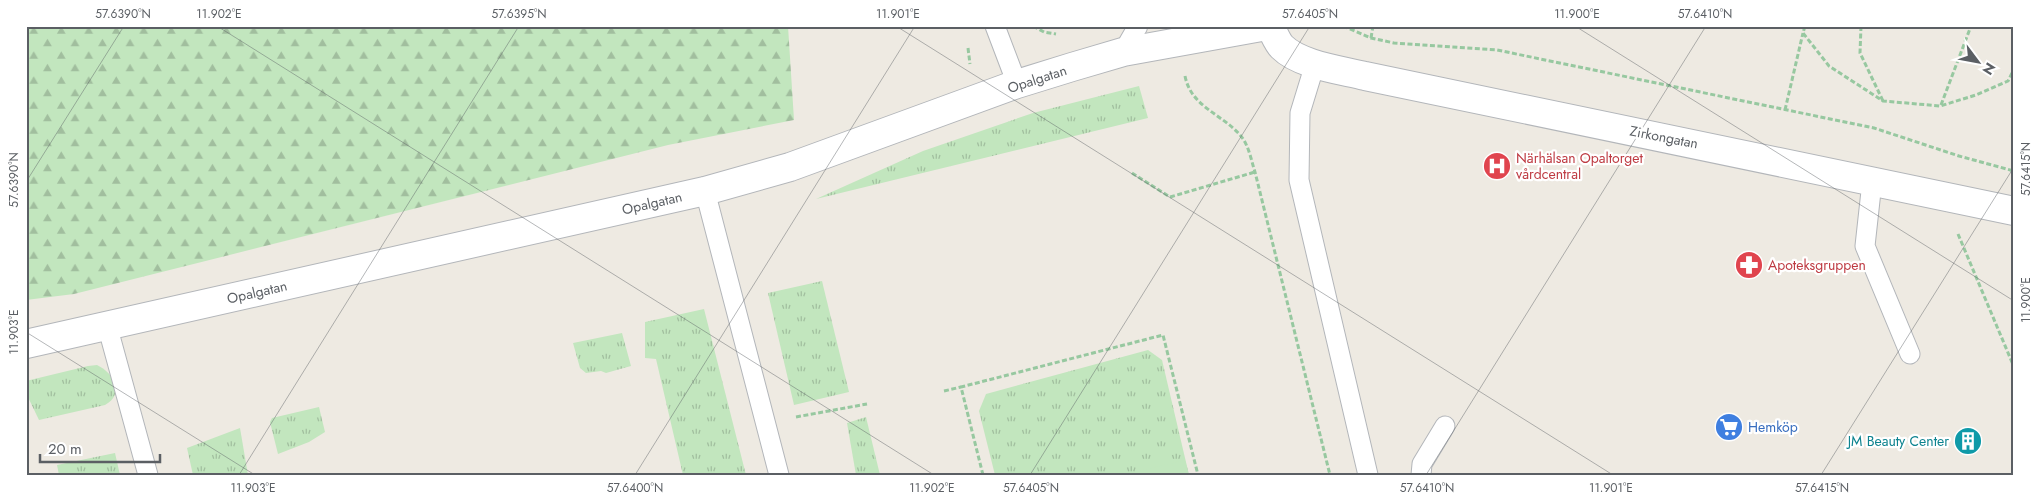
<svg xmlns="http://www.w3.org/2000/svg" width="2040" height="501" font-family="Jost,sans-serif">
	<defs>
		<pattern id="grass-tufts" width="24" height="20" patternUnits="userSpaceOnUse" patternTransform="scale(1.25)"><rect width="24" height="20" fill="#c2e6be"/><path d="M3 7l-1-3M5 7V3M7 7l1-3M15 17l-1-3M17 17v-4M19 17l1-3" fill="none" stroke="#a1be9e"/></pattern>
		<pattern id="forest-firs" width="22" height="20" patternUnits="userSpaceOnUse" patternTransform="scale(1.25)"><rect width="22" height="20" fill="#c2e6be"/><path d="M5 1l3.5 6h-7zM16 11l3.5 6h-7z" fill="#a1be9e"/></pattern>
	</defs>
	<rect width="100%" height="100%" fill="#eeeae2"/>
	<g fill="url(#grass-tufts)">
		<polygon points="1139,86 1148,118 816,199 923,151 1033,113"/>
		<polygon points="822,281 849,392 794,405 768,293"/>
		<polygon points="704,309 746,475 683,475 656,359 645,358 645,322"/>
		<polygon points="622,333 631,366 606,373 601,371 586,373 580,368 573,343"/>
		<polygon points="1148,350 1162,360 1189,475 995,475 979,411 986,394"/>
		<path d="M97 365C114 373 125 394 105 405L39 420 26 393V381L88 366Z"/>
		<polygon points="319,407 325,432 309,442 278,454 270,422 272,418"/>
		<polygon points="866,417 880,475 856,475 847,423"/>
		<polygon points="240,428 248,475 193,475 187,448"/>
		<polygon points="115,453 120,475 59,475 57,465"/>
	</g>
	<polygon fill="url(#forest-firs)" points="26,26 788,26 794,120 668,145 74,294 26,300"/>
	<polygon fill="#c2e6be" points="1185,460 1189,475 1122,475"/>
	<g fill="none" stroke-linecap="round" stroke-linejoin="round">
		<defs>
			<g id="lane">
				<polyline points="995,26 1017,84"/>
				<polyline points="1123,52 1138,26"/>
				<polyline points="1315,64 1300,113 1299,180 1368,475"/>
				<polyline points="1872,182 1865,246 1910,354"/>
				<polyline points="705,191 779,475"/>
				<polyline points="107,325 148,475"/>
				<polyline points="1421,475 1422,464 1445,426"/>
			</g>
			<g id="street">
				<path d="M1270 26C1274 33 1277 42 1282 47 1300 65 1341 70 1365 76L2014 211"/>
				<polyline points="26,344 705,191 790,167 1017,84 1072,67 1123,52 1267,26"/>
			</g>
		</defs>
		<use href="#lane" stroke="#b3b6ba" stroke-width="21"/>
		<use href="#street" stroke="#b3b6ba" stroke-width="30"/>
		<g stroke="#97c8a0" stroke-width="3" stroke-dasharray="5 2.5" stroke-linecap="butt">
			<polyline points="1033,26 1044,32 1056,34"/>
			<polyline points="1343,26 1371,38 1394,43 1497,50 1874,128 1959,156 2014,171"/>
			<polyline points="1805,26 1803,33 1829,66 1883,101 1940,106 1976,95 2008,81 2014,69"/>
			<polyline points="1861,26 1860,53 1883,101"/>
			<polyline points="1371,38 1373,26"/>
			<polyline points="968,48 970,64"/>
			<path d="M1185 76C1191 107 1222 114 1240 135 1249 145 1251 160 1255 172L1330 475"/>
			<polyline points="1941,105 1971,26"/>
			<polyline points="1785,110 1803,33"/>
			<polyline points="1132,173 1170,197 1255,172"/>
			<polyline points="1958,234 2014,367"/>
			<polyline points="944,391 961,387"/>
			<polyline points="796,417 867,404"/>
			<polyline points="983,475 961,387 1163,335 1198,475"/>
		</g>
		<use href="#lane" stroke="#fff" stroke-width="19"/>
		<use href="#street" stroke="#fff" stroke-width="28"/>
	</g>
	<path fill="none" stroke="#5b5f64" stroke-width="1" stroke-opacity="0.45" d="M217 26 934 475M896 26 1613 475M1575 26 2014 301M26 182 124 26M26 332 255 475M239 475 519 26M635 475 915 26M1030 475 1310 26M1426 475 1706 26M1821 475 2014 167"/>
	<defs>
		<symbol id="hospital-disc" viewBox="-11 -11 22 22"><circle r="9.5" fill="#e0444e" stroke="#fff"/><path d="M-5-5h3v3.5h4V-5h3V5h-3V1.5h-4V5h-3Z" fill="#fff"/></symbol>
		<symbol id="pharmacy-disc" viewBox="-11 -11 22 22"><circle r="9.5" fill="#e0444e" stroke="#fff"/><path d="M-2-6h4v4h4v4h-4v4h-4v-4h-4v-4h4Z" fill="#fff"/></symbol>
		<symbol id="supermarket-disc" viewBox="-11 -11 22 22"><circle r="9.5" fill="#3f7fe0" stroke="#fff"/><path d="M-6-5.5h2.5l.6 2H6L4.5 2H-2.5L-4.4-4H-6ZM-1.5 3.2a1.3 1.3 0 1 0 .1 0ZM3 3.2a1.3 1.3 0 1 0 .1 0Z" fill="#fff"/></symbol>
		<symbol id="building-disc" viewBox="-11 -11 22 22"><circle r="9.5" fill="#0f9aa8" stroke="#fff"/><path d="M-4-6H4V6H1V3H-1V6H-4ZM-2.5-4.3h1.7v1.8h-1.7ZM.8-4.3h1.7v1.8H.8ZM-2.5-1h1.7V.8h-1.7ZM.8-1h1.7V.8H.8Z" fill="#fff"/></symbol>
	</defs>
	<g fill-rule="evenodd">
		<use href="#hospital-disc" x="1481" y="150" width="32" height="32"/>
		<use href="#pharmacy-disc" x="1733" y="249" width="32" height="32"/>
		<use href="#supermarket-disc" x="1713" y="411" width="32" height="32"/>
		<use href="#building-disc" x="1952" y="425" width="32" height="32"/>
	</g>
	<g text-anchor="middle" stroke-width="4.5" stroke-linejoin="round" paint-order="stroke">
		<g font-size="14" fill="#5b5f64" stroke="#fff">
			<text transform="translate(1037 79) rotate(-18)" y="5">Opalgatan</text>
			<text transform="translate(1664 137) rotate(11)" y="5">Zirkongatan</text>
			<text transform="translate(652 203) rotate(-13)" y="5">Opalgatan</text>
			<text transform="translate(257 292) rotate(-13)" y="5">Opalgatan</text>
		</g>
		<g font-size="14" fill="#be3a42" stroke="#fff" text-anchor="start">
			<text x="1516" y="163">Närhälsan Opaltorget<tspan x="1516" dy="16">vårdcentral</tspan></text>
			<text x="1768" y="270">Apoteksgruppen</text>
		</g>
		<g font-size="14" fill="#366cbe" stroke="#fff" text-anchor="start">
			<text x="1748" y="432">Hemköp</text>
		</g>
		<g font-size="14" fill="#0d838f" stroke="#fff" text-anchor="end">
			<text x="1949" y="446">JM Beauty Center</text>
		</g>
	</g>
	<rect width="2040" height="501" fill="none" stroke="#ffffff" stroke-width="55"/>
	<g transform="translate(1978 62) rotate(122)" stroke="#ffffff" stroke-width="4" paint-order="stroke">
	<path d="M0-4L9 19L0 12L-9 19Z" fill="#5b5f64"/>
	<text y="-8" font-size="14" font-weight="bold" text-anchor="middle" fill="#5b5f64">N</text>
	</g>
	<path d="M40 454v8h120v-8" fill="none" stroke="#5b5f64" stroke-width="2.5"/>
	<text x="48" y="454" font-size="15" fill="#5b5f64" stroke="#ffffff" stroke-width="4" paint-order="stroke">20 m</text>
	<rect x="28" y="28" width="1984" height="446" fill="none" stroke="#5b5f64" stroke-width="2"/>
	<g font-size="12" text-anchor="middle" fill="#5b5f64">
		<text x="123" y="18">57.6390°N</text>
		<text x="219" y="18">11.902°E</text>
		<text x="519" y="18">57.6395°N</text>
		<text x="898" y="18">11.901°E</text>
		<text x="1310" y="18">57.6405°N</text>
		<text x="1577" y="18">11.900°E</text>
		<text x="1705" y="18">57.6410°N</text>
		<text transform="translate(2026 169) rotate(-90)" y="4">57.6415°N</text>
		<text transform="translate(14 180) rotate(-90)" y="4">57.6390°N</text>
		<text transform="translate(2026 300) rotate(-90)" y="4">11.900°E</text>
		<text transform="translate(14 332) rotate(-90)" y="4">11.903°E</text>
		<text x="253" y="492">11.903°E</text>
		<text x="635" y="492">57.6400°N</text>
		<text x="932" y="492">11.902°E</text>
		<text x="1031" y="492">57.6405°N</text>
		<text x="1427" y="492">57.6410°N</text>
		<text x="1611" y="492">11.901°E</text>
		<text x="1822" y="492">57.6415°N</text>
	</g>
</svg>
